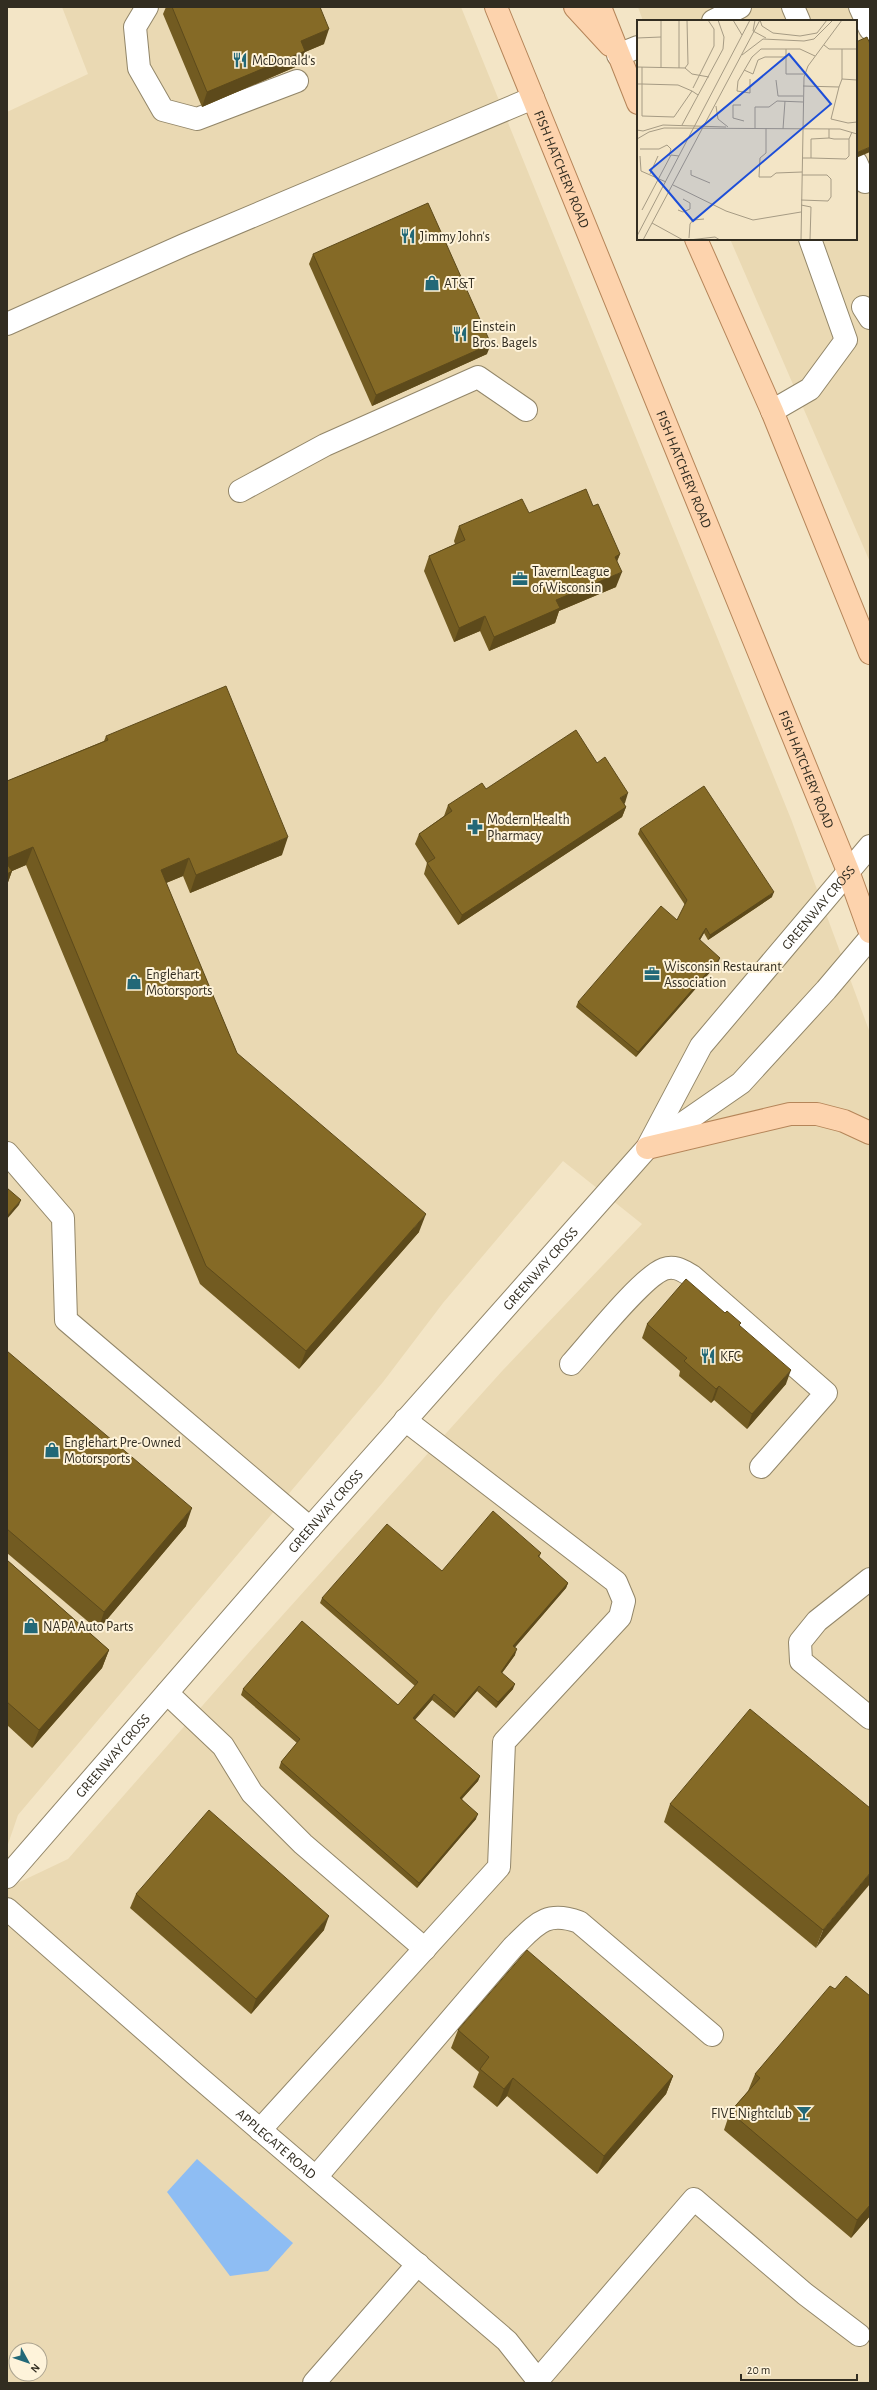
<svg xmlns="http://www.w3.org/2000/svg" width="877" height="2390" font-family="'Alegreya Sans',sans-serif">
	<rect width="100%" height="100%" fill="#f3e5c6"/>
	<g fill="#ead9b3" fill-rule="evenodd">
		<path d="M62 7H461L791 819 870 1033V2383H7V1888L68 1859 253 1648 503 1370 642 1224 563 1161 443 1303 383 1382 18 1815 7 1847V112L88 74ZM16 2350H40V2374H16Z"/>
		<polygon points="638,7 870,7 870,562 730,239 856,239 856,21 643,21"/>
	</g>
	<polygon fill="#8ebdf3" points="197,2159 293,2243 268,2271 230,2276 167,2192"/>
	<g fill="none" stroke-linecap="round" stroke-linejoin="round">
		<defs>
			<g id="minor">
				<polyline points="147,7 135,27 139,68 163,110 197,119 297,81"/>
				<polyline points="793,7 799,21"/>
				<polyline points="860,7 870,29"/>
				<polyline points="713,21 740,7"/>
				<polyline points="618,55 638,47"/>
				<polyline points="856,162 865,182"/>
				<polyline points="863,307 870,318"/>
				<polyline points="7,324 184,245 533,98"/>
				<polyline points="772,411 810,389 846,340 810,239"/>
				<polyline points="240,491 325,445 478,377 526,410"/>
				<polyline points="650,1146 741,1083 826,990 870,938"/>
				<polyline points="7,1153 63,1218 66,1320 310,1528"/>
				<path d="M571 1364C590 1343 642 1277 664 1269 675 1265 683 1271 692 1276L826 1393 761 1467"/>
				<polyline points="870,1579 817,1621 800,1642 801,1661 870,1718"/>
				<polyline points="167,1693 223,1746 252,1793 303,1844 425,1949"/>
				<path id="s1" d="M7 1877 310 1528 647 1148 701 1046 870 846"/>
				<path id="s2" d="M7 1909 195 2074 507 2341 540 2383"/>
				<polyline points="260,2130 499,1867 504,1742 620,1617 624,1601 616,1582 405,1420"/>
				<path d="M316 2177 513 1947C536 1925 545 1910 579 1922L712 2035"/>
				<polyline points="538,2380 694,2199 805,2294 859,2335"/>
				<polyline points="314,2383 418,2264"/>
			</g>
			<g id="major">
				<path id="s3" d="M496 7 848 871 870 932"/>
				<polyline points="575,7 610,45"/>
				<polyline points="600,7 638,103"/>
				<polyline points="696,239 772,411 870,653"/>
				<polyline points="647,1148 790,1114 817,1114 844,1121 870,1133"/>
			</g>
		</defs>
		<use href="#minor" stroke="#928669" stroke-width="24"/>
		<use href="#major" stroke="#b58559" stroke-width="24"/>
		<use href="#minor" stroke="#fff" stroke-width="22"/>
		<use href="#major" stroke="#fdd3ad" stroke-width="22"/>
	</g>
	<g fill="#725b21">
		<polygon points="166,7 320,7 324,44 305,52 300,65 202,107 163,14"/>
		<polygon points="313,254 487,354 372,406 309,264"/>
		<polygon points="593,506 620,554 617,561 616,587 559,611 555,623 489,651 480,631 454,642 424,571 429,556 455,544 454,541 459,526 529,513"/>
		<polygon points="106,736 282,855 190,893 183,876 166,883 237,1053 419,1232 299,1369 200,1284 26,865 12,871 7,885 7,781 104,741"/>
		<polygon points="597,763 625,803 624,804 626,807 622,817 458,925 424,874 427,863 415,844 419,834 444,816 448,805"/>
		<polygon points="640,829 772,897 708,940 704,933 700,940 718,963 636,1057 576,1007 578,1002 677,920 685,905 638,834"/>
		<polygon points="647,1324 740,1326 786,1384 747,1429 714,1400 711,1403 679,1376 680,1371 642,1338"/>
		<polygon points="7,1351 186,1526 98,1630 7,1553"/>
		<polygon points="541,1553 539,1558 568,1583 566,1588 515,1647 515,1655 502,1673 513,1689 496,1708 477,1691 454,1718 432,1700 415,1720 480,1776 478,1781 462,1799 476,1819 417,1888 279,1768 281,1762 297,1743 241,1695 243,1689 398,1705 415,1686 320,1603 322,1598 442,1571"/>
		<polygon points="7,1560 109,1650 102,1668 32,1748 7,1725"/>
		<polygon points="670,1804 870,1808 816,1948 664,1822"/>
		<polygon points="136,1894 324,1930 251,2014 130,1908"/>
		<polygon points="835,1989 870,1996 870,2216 851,2238 724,2130 730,2112 748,2091 755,2074"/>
		<polygon points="458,2030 673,2076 666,2094 597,2174 507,2096 497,2107 473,2087 479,2072 451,2048"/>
	</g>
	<g fill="#5d4a1b">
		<polygon points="329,29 324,44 305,52 300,65 202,107 207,92 301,41"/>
		<polygon points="870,147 870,152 856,158 856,153"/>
		<polygon points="491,344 487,354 372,406 376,395"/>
		<polygon points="620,554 614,569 615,557"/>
		<polygon points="622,572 616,587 559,611 555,623 489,651 494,637 556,600"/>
		<polygon points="485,616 480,631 454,642 459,628"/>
		<polygon points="628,793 625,803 616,809 620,798"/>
		<polygon points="626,807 622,817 458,925 462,915"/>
		<polygon points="288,837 282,855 190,893 196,875"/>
		<polygon points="33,847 26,865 12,871 7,885 7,858"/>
		<polygon points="189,858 183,876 154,888 161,870"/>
		<polygon points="774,892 772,897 708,940 710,935"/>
		<polygon points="706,928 704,933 697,945 699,939"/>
		<polygon points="720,958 718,963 636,1057 638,1052"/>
		<polygon points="21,1200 19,1205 7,1219 7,1216"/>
		<polygon points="426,1214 419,1232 299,1369 306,1351"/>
		<polygon points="791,1370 786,1384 747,1429 752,1414"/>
		<polygon points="719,1386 714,1400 711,1403 716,1389"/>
		<polygon points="192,1508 186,1526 98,1630 104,1612"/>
		<polygon points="568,1583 566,1588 511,1652 513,1646"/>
		<polygon points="517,1649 515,1655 499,1677 501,1672"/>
		<polygon points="109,1650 102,1668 32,1748 39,1730"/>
		<polygon points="515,1684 513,1689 496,1708 498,1702"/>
		<polygon points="479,1686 477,1691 454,1718 456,1713"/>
		<polygon points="434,1694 432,1700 411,1724 413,1718"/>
		<polygon points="480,1776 478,1781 458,1803 460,1798"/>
		<polygon points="478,1814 476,1819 417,1888 419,1883"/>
		<polygon points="870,1873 870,1884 816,1948 823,1930"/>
		<polygon points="329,1916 324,1930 251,2014 256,1999"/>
		<polygon points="673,2076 666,2094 597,2174 604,2156"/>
		<polygon points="513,2078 507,2096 497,2107 504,2089"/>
		<polygon points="870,2205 870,2216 851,2238 857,2220"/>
	</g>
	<g fill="#856a26" stroke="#5d4a1b">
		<polygon points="172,7 320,7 329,29 301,41 305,51 207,92"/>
		<polygon points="867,37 870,44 870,147 856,153 856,42"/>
		<polygon points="428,203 491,344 376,395 313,254"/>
		<polygon points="586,489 593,506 598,504 620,554 615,557 622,572 556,600 560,608 494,637 485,616 459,628 429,556 465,540 459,526 522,499 529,513"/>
		<polygon points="226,686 288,837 196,875 189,858 161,870 237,1053 426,1214 306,1351 206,1266 33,847 7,858 7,781 108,740 106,736"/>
		<polygon points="576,730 597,763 605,757 628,793 620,798 626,807 462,915 427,863 435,858 419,834 452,811 448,805 482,783 486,789"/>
		<polygon points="704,786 774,892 710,935 706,928 699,939 720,958 638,1052 578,1002 661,906 677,920 687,900 640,829"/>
		<polygon points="7,864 12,871 7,874"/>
		<polygon points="7,1188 21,1200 7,1216"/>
		<polygon points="686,1279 725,1313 727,1311 741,1323 739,1325 791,1370 752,1414 719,1386 716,1389 684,1361 687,1358 647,1324"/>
		<polygon points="7,1351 192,1508 104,1612 7,1529"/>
		<polygon points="493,1511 541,1553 538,1556 568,1583 513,1646 517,1649 501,1672 515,1684 498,1702 479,1686 456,1713 434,1694 413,1718 480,1776 460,1798 478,1814 419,1883 281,1762 300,1739 243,1689 302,1621 398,1705 418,1682 322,1598 387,1524 442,1571"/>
		<polygon points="7,1560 109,1650 39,1730 7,1702"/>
		<polygon points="750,1709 870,1808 870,1873 823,1930 670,1804"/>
		<polygon points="209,1810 329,1916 256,1999 136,1894"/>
		<polygon points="527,1950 673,2076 604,2156 513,2078 504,2089 480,2069 489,2057 458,2030"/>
		<polygon points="846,1976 870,1996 870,2205 857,2220 730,2112 760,2078 755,2074 830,1986 835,1989"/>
	</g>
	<defs>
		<symbol id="restaurant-bare" viewBox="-9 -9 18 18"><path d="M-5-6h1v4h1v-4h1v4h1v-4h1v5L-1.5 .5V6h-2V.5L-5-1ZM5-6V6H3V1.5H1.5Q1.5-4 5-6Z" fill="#226877" stroke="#fef3da" stroke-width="2.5" paint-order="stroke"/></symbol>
		<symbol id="shop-bare" viewBox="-9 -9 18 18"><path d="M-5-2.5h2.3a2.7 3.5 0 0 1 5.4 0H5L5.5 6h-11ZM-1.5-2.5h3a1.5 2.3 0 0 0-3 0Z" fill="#226877" stroke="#fef3da" stroke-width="2.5" paint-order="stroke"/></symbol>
		<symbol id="office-bare" viewBox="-9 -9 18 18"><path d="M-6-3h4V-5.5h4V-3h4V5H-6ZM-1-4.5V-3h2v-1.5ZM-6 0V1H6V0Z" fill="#226877" stroke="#fef3da" stroke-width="2.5" paint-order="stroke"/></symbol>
		<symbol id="pharmacy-bare" viewBox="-9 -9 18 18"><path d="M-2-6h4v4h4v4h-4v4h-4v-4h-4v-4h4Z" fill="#226877" stroke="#fef3da" stroke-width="2.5" paint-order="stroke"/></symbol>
		<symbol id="bar-bare" viewBox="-9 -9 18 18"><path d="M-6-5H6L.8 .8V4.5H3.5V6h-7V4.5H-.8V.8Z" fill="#226877" stroke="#fef3da" stroke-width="2.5" paint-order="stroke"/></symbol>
	</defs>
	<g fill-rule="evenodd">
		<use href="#restaurant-bare" x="229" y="49" width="22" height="22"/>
		<use href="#restaurant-bare" x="397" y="225" width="22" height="22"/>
		<use href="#shop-bare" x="421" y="272" width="22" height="22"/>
		<use href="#restaurant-bare" x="449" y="323" width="22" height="22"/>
		<use href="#office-bare" x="509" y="568" width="22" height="22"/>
		<use href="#pharmacy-bare" x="464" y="816" width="22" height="22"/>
		<use href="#office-bare" x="641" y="963" width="22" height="22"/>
		<use href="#shop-bare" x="123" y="971" width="22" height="22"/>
		<use href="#restaurant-bare" x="697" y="1345" width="22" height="22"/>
		<use href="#shop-bare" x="41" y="1439" width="22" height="22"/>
		<use href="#shop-bare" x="20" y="1615" width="22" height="22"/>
		<use href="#bar-bare" x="793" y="2102" width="22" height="22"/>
	</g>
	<g text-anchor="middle" stroke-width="4" stroke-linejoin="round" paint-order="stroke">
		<g font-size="14" fill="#322d21" stroke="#fef3da" text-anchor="start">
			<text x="252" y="65">McDonald's</text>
			<text x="420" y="241">Jimmy John's</text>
			<text x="444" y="288">AT&amp;T</text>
			<text x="472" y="331">Einstein<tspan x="472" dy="16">Bros. Bagels</tspan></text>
			<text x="532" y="576">Tavern League<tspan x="532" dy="16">of Wisconsin</tspan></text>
			<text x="487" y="824">Modern Health<tspan x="487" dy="16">Pharmacy</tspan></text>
			<text x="664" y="971">Wisconsin Restaurant<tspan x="664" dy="16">Association</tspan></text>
			<text x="146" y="979">Englehart<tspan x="146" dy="16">Motorsports</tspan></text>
			<text x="720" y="1361">KFC</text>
			<text x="64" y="1447">Englehart Pre-Owned<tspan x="64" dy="16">Motorsports</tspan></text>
			<text x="43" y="1631">NAPA Auto Parts</text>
			<text x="792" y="2118" text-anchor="end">FIVE Nightclub</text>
		</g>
		<g font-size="14" fill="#322d21" stroke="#fef3da">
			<text dy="5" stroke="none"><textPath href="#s3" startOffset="175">FISH HATCHERY ROAD</textPath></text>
			<text dy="5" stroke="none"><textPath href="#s3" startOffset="499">FISH HATCHERY ROAD</textPath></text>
			<text dy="5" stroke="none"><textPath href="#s3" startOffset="823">FISH HATCHERY ROAD</textPath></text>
			<text dy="5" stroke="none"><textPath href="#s1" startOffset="1267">GREENWAY CROSS</textPath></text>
			<text dy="5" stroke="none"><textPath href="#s1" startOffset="809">GREENWAY CROSS</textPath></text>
			<text dy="5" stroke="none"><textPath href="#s1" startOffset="485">GREENWAY CROSS</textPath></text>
			<text dy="5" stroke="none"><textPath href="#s1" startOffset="161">GREENWAY CROSS</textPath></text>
			<text dy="5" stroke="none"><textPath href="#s2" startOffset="357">APPLEGATE ROAD</textPath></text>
		</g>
	</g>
	<g transform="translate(637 20)">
		<rect width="220" height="220" fill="#f3e5c6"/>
		<path fill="none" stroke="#a69b84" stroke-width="1" d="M24 0V47M42 0V48M96 0 105 15M118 0 116 11 129 18M123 0 125 6 136 13 163 16 180 13 190 0M0 18 24 17M187 25 192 29H205V59L202 67M205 29H220M105 35 126 19 167 21 177 19 196 0M149 37V54H167M0 47 48 48 55 54 72 57M48 48 51 44 50 0M107 50 116 54 121 40 128 37H149V29M113 59V73L100 71 101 61 115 37 124 29H163L178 36M205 59 220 60M139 60 141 76H166M0 64H5V47M166 66 202 67 194 99 211 103 220 102M56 68 77 26V9L71 0M55 71 37 97 5 96V64L41 65 55 71 61 75M104 85H96V98L107 101M79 86 81 99 91 107M45 105 86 29 87 17 81 0M118 108V87H132L140 81 166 82M129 108V133L123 138 122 157H134L139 153 165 152M146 109 148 81M192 109V118L197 119H212L215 112M0 110 6 111 26 105 89 107M0 119 12 112 27 108 203 109 220 114M3 129H22L30 125 34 129 32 136M3 136 4 151 29 162M165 138H174V119L192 118M174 138 209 139 212 136V119M54 150V155L73 163M13 154 21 136M36 165 89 191 116 200 164 192M164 180 191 181 194 177V159L190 155H165M164 185 174 187 173 220M5 190 34 135 42 136M41 190 46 192 53 189V183L46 179M15 203 46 220M0 216 113 0M52 218 53 204 56 200 67 199M6 220 123 0M52 220 78 217 83 220M164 220 167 57 171 46 205 0"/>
		<path fill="#1d4ed8" fill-opacity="0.15" stroke="#1d4ed8" stroke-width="2" d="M152 34 194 84 56 201 13 150Z"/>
		<rect width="220" height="220" fill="none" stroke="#322d21" stroke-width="2"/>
	</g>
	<rect width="877" height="2390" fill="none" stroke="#322d21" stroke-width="16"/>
	<g transform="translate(28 2362) rotate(130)"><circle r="19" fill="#fef3da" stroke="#aca490"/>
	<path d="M0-3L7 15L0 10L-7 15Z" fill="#226877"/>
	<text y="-6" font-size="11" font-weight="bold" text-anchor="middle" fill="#322d21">N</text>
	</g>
	<path d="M741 2374v6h116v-6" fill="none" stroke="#322d21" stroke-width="2"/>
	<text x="747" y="2374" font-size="12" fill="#322d21" stroke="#fef3da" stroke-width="3" paint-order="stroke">20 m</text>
</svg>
